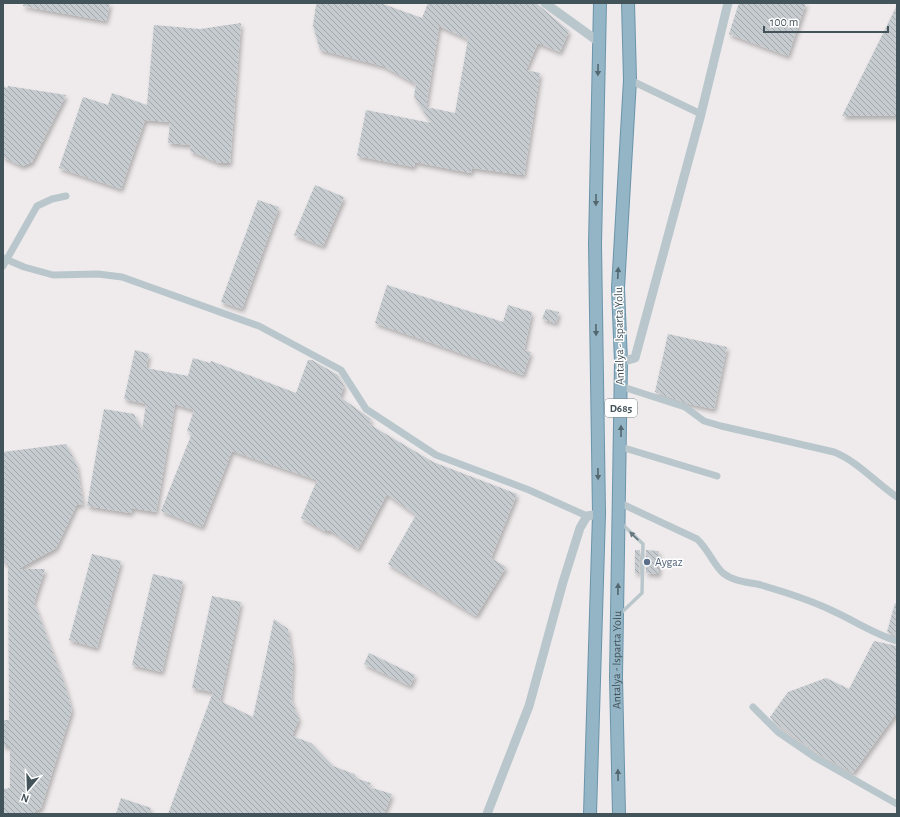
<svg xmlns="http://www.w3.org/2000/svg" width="900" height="817" font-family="'Alegreya Sans',sans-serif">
	<defs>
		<pattern id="building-back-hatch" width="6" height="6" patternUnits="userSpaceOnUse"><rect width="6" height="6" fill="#c5cbcf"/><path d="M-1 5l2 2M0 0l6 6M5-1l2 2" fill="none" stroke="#a2a7ab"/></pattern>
		<filter id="shadow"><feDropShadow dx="2" dy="3.5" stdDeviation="2" flood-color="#0004"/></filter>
	</defs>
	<rect width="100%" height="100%" fill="#efebec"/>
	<g fill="url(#building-back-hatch)" fill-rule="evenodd" filter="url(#shadow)">
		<polygon points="24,3 110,3 106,21 23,6"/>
		<path d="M319 3H380L422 18 428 3H536L569 31 560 52 538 43 526 70 540 73 524 175 472 168 471 173 415 162 414 167 357 156 366 110 431 123 414 96 416 84 383 66 320 50 313 25 316 5ZM439 26 468 39 455 113 426 107Z"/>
		<polygon points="739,3 806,3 788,56 729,34"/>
		<polygon points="897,5 897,116 842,116"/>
		<polygon points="241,23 230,163 219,163 190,151 191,145 168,143 170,122 145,120 121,189 59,168 83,97 108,105 112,93 147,105 154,25 200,29"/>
		<polygon points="3,86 7,88 8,86 66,95 32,162 22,166 3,157"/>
		<polygon points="315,185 344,197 323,246 294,235"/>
		<polygon points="258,200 279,207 242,309 221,302"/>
		<polygon points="387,285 503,322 508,305 532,312 524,350 531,352 523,375 375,323"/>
		<polygon points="546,309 559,312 556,323 542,319"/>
		<polygon points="668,334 727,347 714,409 689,404 655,392"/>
		<polygon points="135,350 149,354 146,368 188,376 193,358 210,363 211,361 296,393 308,360 312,360 338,375 344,386 340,397 371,419 369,424 433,462 517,494 491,558 506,567 476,616 388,564 416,515 387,494 358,549 331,531 325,531 301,518 317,480 232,451 202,527 161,511 192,433 187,431 194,410 175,404 156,512 132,508 131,513 87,506 104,409 134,414 142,431 146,404 124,399"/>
		<polygon points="66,444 77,465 83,505 77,504 56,548 18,569 45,569 34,602 65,685 72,710 41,808 31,814 3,814 3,789 10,788 10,746 3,746 3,720 9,720 8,562 3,563 3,452"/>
		<polygon points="635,550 640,550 639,573 635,573"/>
		<polygon points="646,550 659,551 659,574 646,573"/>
		<polygon points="92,554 121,561 97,648 69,640"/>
		<polygon points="153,574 183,581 162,672 132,665"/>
		<polygon points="212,596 241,602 220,701 253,717 274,619 288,629 293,663 291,699 299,719 292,736 311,743 333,766 354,774 358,779 371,783 369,787 392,794 384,814 168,814 213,692 192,688"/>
		<polygon points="895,603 897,604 897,636 887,632"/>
		<polygon points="874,641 897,646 897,712 853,773 820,755 777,724 770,717 788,692 826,678 849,689"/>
		<polygon points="369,653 415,675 410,686 364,664"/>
		<polygon points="121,798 151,808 149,814 116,814"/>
	</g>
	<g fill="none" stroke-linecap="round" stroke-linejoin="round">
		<defs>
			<g id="trunk">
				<polyline points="590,814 599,514 595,244 600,3"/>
				<path id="s1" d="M619 814 616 677 621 362 618 288 630 80 628 3"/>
			</g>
		</defs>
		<use href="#trunk" stroke="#6b94aa" stroke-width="14"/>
		<polyline stroke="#b9c7cc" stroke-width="3.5" points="620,614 642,593 643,544 621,523"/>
		<g stroke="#b9c7cc" stroke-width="7">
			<polyline points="630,80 701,114"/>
			<polyline points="3,258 24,267 53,275 98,274 122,277 259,326 341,370 366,409 436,455 529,490 587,516"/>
			<polyline points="3,266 37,206 52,199 66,196"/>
			<path d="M620 386 685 407 704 421 721 426 834 452C857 461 875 482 897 497"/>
			<polyline points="621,447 717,476"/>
			<path d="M620 503 697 539C708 549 714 565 723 573 734 582 749 582 761 585 785 592 811 600 833 611 855 621 874 634 897 641"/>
			<polyline points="753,707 778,732 816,758 897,804"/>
		</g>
		<g stroke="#b9c7cc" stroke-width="9">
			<polyline points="545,3 599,42"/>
			<polyline points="621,362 635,358 701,114 728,3"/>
			<polyline points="487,814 529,706 563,582 580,528 587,516 599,514"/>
		</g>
		<use href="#trunk" stroke="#94b5c6" stroke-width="12"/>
	</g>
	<defs><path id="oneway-solid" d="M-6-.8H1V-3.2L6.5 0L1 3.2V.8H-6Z"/></defs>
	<g fill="#536770">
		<use href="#oneway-solid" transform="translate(598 70) rotate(91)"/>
		<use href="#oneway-solid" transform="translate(596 200) rotate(91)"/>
		<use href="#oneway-solid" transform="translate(618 273) rotate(-87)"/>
		<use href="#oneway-solid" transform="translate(596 330) rotate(89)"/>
		<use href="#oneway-solid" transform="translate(621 431) rotate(-90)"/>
		<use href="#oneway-solid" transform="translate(598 474) rotate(89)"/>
		<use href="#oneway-solid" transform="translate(618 589) rotate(-89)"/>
		<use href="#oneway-solid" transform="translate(618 775) rotate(-91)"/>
	</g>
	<use fill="#66767c" href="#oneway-solid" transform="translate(634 536) rotate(-136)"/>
	<circle fill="#5c6f8a" stroke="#fff" stroke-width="1.5" cx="647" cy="562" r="4"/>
	<g text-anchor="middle" stroke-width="3" stroke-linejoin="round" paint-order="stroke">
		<rect fill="#fff" stroke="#7b878c" stroke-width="1" x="605" y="399" width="32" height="18" rx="3"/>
		<g font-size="11" font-weight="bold" fill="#43535a">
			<text x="621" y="412">D685</text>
		</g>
		<g font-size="12" fill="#43535a" stroke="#fff">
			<text transform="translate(619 336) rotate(-91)" y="4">Antalya - Isparta Yolu</text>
			<text dy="4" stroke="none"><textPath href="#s1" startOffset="154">Antalya - Isparta Yolu</textPath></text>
		</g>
		<g font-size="12" fill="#4e5e75" stroke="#fff" text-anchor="start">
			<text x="655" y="566">Aygaz</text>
		</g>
	</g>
	<rect width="900" height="817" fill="none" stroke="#43535a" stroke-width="8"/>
	<g transform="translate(28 789) rotate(199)" stroke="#ffffff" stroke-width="3" paint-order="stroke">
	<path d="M0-3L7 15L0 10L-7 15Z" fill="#43535a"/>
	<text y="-6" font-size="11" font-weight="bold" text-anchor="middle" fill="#43535a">N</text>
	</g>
	<path d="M764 26v6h124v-6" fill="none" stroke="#43535a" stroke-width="2"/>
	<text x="770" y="26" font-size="12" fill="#43535a" stroke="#ffffff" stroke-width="3" paint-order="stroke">100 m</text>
</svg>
